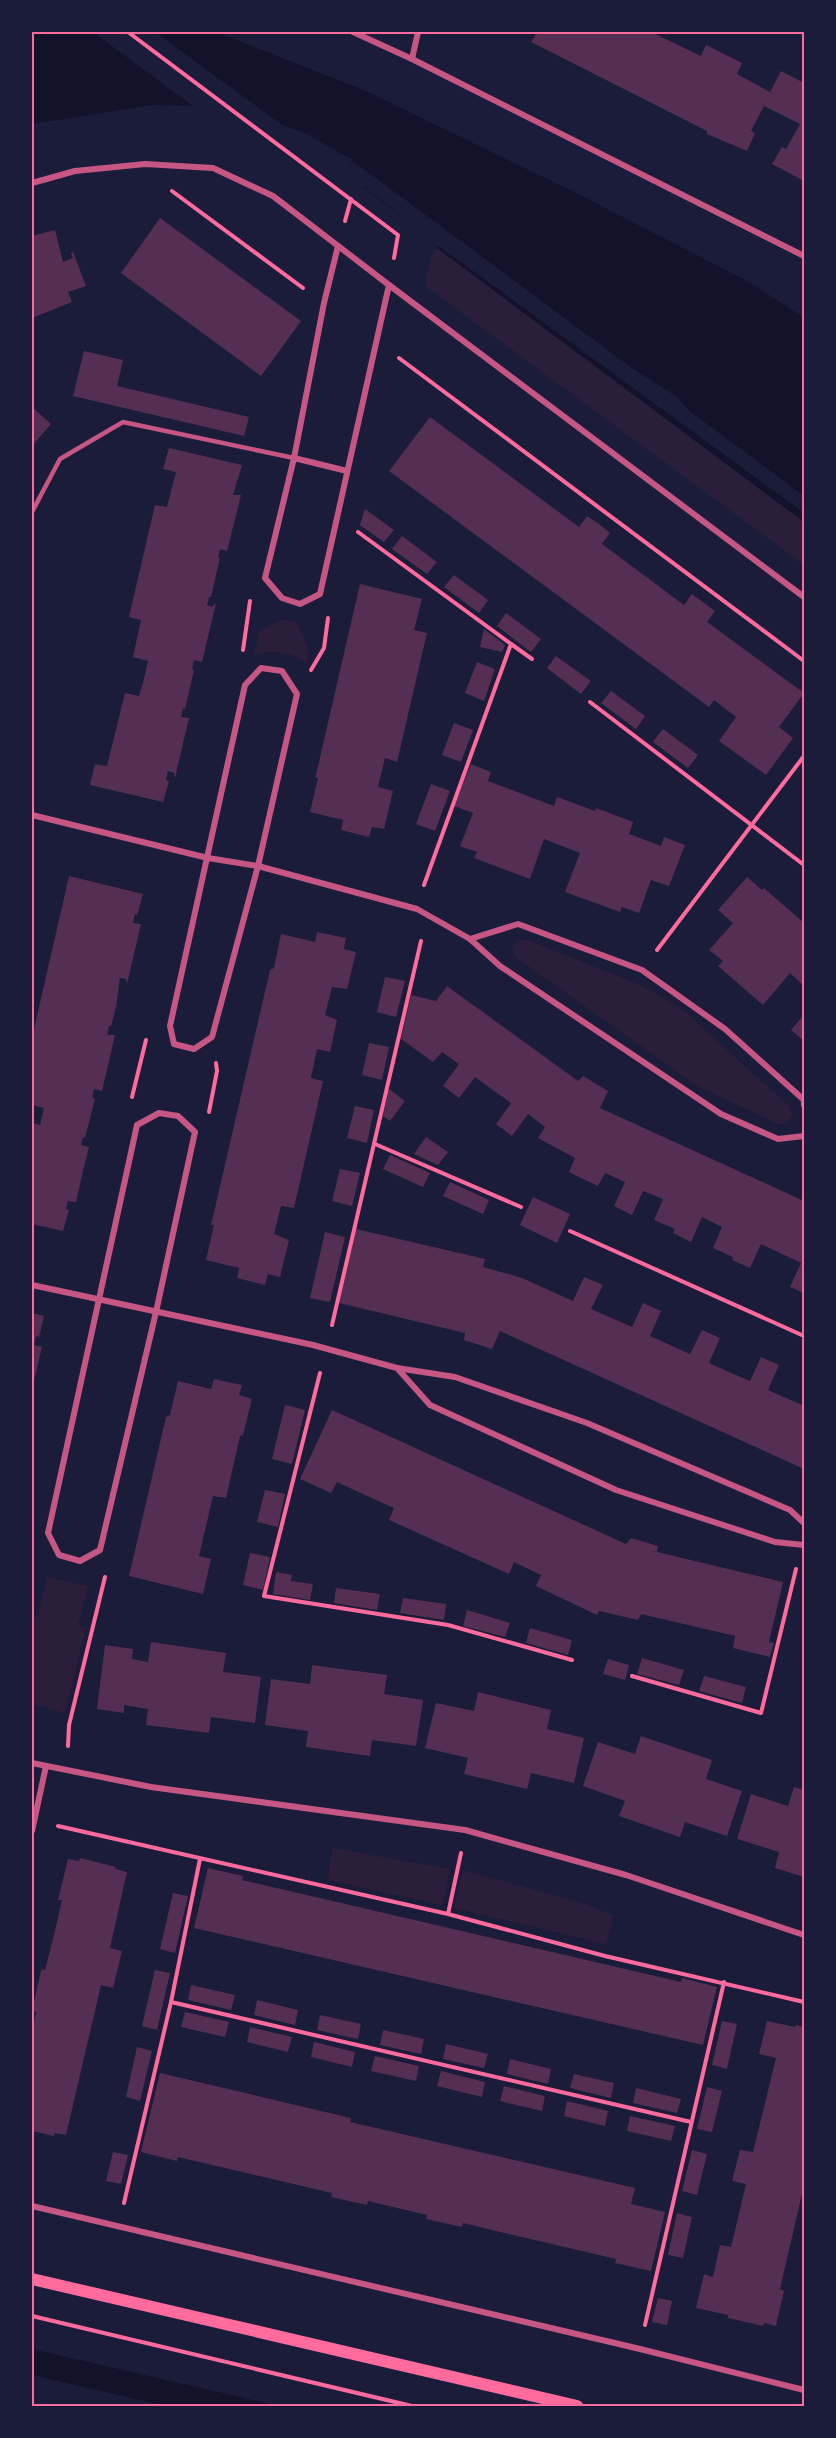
<svg xmlns="http://www.w3.org/2000/svg" width="836" height="2438" font-family="'Golos Text',sans-serif">
	<rect width="100%" height="100%" fill="#1b1b3a"/>
	<g fill="#2a1e3b">
		<polygon points="437,248 804,522 804,565 425,286 432,255"/>
		<path d="M281 619 296 622 308 648 307 663C289 651 276 651 254 654L260 631Z"/>
		<polygon points="518,940 528,940 643,986 680,1007 788,1105 792,1115 787,1122 780,1125 697,1086 514,956 512,948"/>
		<polygon points="48,1577 88,1586 78,1625 86,1628 65,1713 32,1704 32,1616 38,1617"/>
		<polygon points="332,1848 450,1869 442,1905 328,1880"/>
		<polygon points="463,1870 582,1903 614,1916 606,1944 454,1908"/>
	</g>
	<g fill="#12122b">
		<polygon points="32,32 216,32 366,91 572,191 749,282 804,318 804,522 421,236 422,231 344,173 353,160 303,132 243,113 193,106 153,105 32,124"/>
		<polygon points="32,2349 279,2406 166,2406 32,2375"/>
	</g>
	<g fill="#1b1b3a">
		<polygon points="93,32 155,32 289,130 242,116 198,110"/>
		<polygon points="353,161 632,368 676,396 691,412 804,496 804,513 439,246 437,248 421,236 422,231 364,187 362,190 342,175 342,171 344,173"/>
	</g>
	<g fill="#542f53">
		<polygon points="537,32 651,32 701,56 706,45 742,63 737,74 770,92 781,71 804,83 804,181 772,164 782,147 786,149 800,124 764,106 751,131 755,133 747,151 707,134 707,131 531,42"/>
		<polygon points="160,218 301,321 261,376 121,273"/>
		<polygon points="55,230 63,262 73,258 71,253 73,252 86,286 68,292 72,302 32,318 32,236"/>
		<polygon points="84,351 123,360 117,386 249,417 244,436 73,396"/>
		<polygon points="32,407 51,424 32,446"/>
		<polygon points="430,417 579,527 587,516 599,524 610,533 602,544 684,605 692,594 715,611 707,622 804,693 779,727 793,738 766,775 719,741 736,717 714,700 709,707 389,471"/>
		<polygon points="169,448 242,465 233,495 241,495 227,551 220,549 218,558 220,558 211,597 209,597 207,605 212,607 216,603 202,662 194,660 192,669 194,670 185,709 183,708 181,717 189,718 175,778 174,773 168,771 166,780 169,781 163,802 90,785 95,764 107,766 125,693 139,696 144,679 148,661 133,657 141,620 129,617 155,505 167,507 176,472 163,469"/>
		<polygon points="365,509 394,530 384,542 360,525"/>
		<polygon points="402,536 437,562 427,574 392,549"/>
		<polygon points="454,575 488,600 479,613 444,587"/>
		<polygon points="360,584 422,599 414,630 427,633 397,762 385,758 378,787 393,791 384,829 372,827 369,837 341,830 343,820 310,812 318,778 315,777 316,775"/>
		<polygon points="506,613 541,639 531,652 497,626"/>
		<polygon points="484,629 505,645 502,652 480,647"/>
		<polygon points="556,656 591,681 581,694 547,668"/>
		<polygon points="477,662 495,669 484,701 465,693"/>
		<polygon points="611,691 645,716 636,729 601,703"/>
		<polygon points="454,723 473,730 461,762 442,755"/>
		<polygon points="663,729 698,755 688,768 653,742"/>
		<polygon points="471,764 491,772 488,781 554,806 557,797 595,811 596,808 633,822 629,834 661,846 664,837 685,845 669,886 651,880 639,913 622,907 620,912 565,892 580,853 544,839 530,879 474,858 477,852 460,846 473,813 454,806"/>
		<polygon points="431,784 450,791 435,831 416,824"/>
		<polygon points="69,876 143,894 137,915 135,914 133,923 141,924 127,984 126,979 120,978 116,1007 111,1026 109,1026 107,1035 115,1035 102,1091 94,1089 92,1098 95,1099 85,1138 83,1137 81,1145 89,1147 82,1175 76,1202 68,1201 66,1209 69,1210 63,1231 32,1224 32,1123 40,1125 44,1108 32,1105 32,1038"/>
		<polygon points="747,877 762,890 764,888 804,923 804,986 790,973 763,1005 718,966 723,961 709,950 733,923 718,910"/>
		<polygon points="317,932 346,938 344,949 356,952 347,989 332,987 325,1015 337,1020 330,1052 317,1049 311,1078 323,1081 294,1208 281,1206 274,1234 289,1240 280,1277 268,1274 265,1285 237,1278 239,1268 206,1260 214,1225 211,1225 270,970 274,968 281,934 315,942"/>
		<polygon points="385,977 405,981 396,1017 377,1012"/>
		<polygon points="447,986 578,1081 583,1076 608,1091 600,1108 804,1201 804,1293 790,1287 801,1263 761,1244 750,1268 732,1260 733,1257 713,1248 722,1227 702,1217 691,1242 673,1233 675,1229 654,1220 663,1199 643,1191 632,1215 614,1206 625,1182 605,1173 598,1186 569,1172 575,1158 538,1138 545,1127 528,1114 512,1136 496,1124 511,1103 475,1077 459,1098 443,1086 459,1064 442,1052 433,1062 401,1039 411,995 436,1001"/>
		<polygon points="804,1015 804,1041 791,1030"/>
		<polygon points="369,1043 389,1047 382,1080 362,1075"/>
		<polygon points="389,1089 405,1101 390,1121 383,1116"/>
		<polygon points="355,1106 374,1110 367,1143 347,1138"/>
		<polygon points="426,1137 448,1152 438,1165 414,1154"/>
		<polygon points="390,1155 430,1173 423,1187 383,1169"/>
		<polygon points="340,1169 360,1173 352,1206 332,1201"/>
		<polygon points="450,1182 489,1200 483,1214 443,1196"/>
		<polygon points="533,1197 570,1214 557,1243 520,1225"/>
		<polygon points="356,1229 485,1259 483,1267 522,1278 573,1301 584,1277 603,1285 591,1309 632,1327 643,1303 661,1311 650,1336 690,1354 702,1330 720,1338 709,1363 729,1372 750,1381 761,1357 779,1365 768,1390 804,1406 804,1469 500,1331 492,1349 464,1340 465,1333 339,1303"/>
		<polygon points="325,1232 345,1237 330,1302 310,1298"/>
		<polygon points="32,1313 44,1316 39,1337 36,1336 34,1345 42,1347 32,1389"/>
		<polygon points="214,1379 242,1385 239,1395 252,1399 243,1435 240,1436 226,1498 213,1496 199,1556 211,1559 203,1594 129,1576 166,1417 170,1415 178,1381 211,1389"/>
		<polygon points="285,1405 305,1410 292,1464 272,1459"/>
		<polygon points="332,1410 626,1544 631,1538 658,1546 657,1552 783,1582 769,1642 774,1643 770,1657 733,1648 735,1636 641,1614 638,1620 599,1611 597,1615 536,1586 541,1575 514,1562 509,1574 389,1520 394,1508 365,1495 337,1482 331,1493 300,1479"/>
		<polygon points="265,1490 285,1494 278,1527 257,1522"/>
		<polygon points="250,1553 270,1557 263,1590 243,1585"/>
		<polygon points="276,1572 292,1575 291,1581 313,1584 310,1600 273,1594"/>
		<polygon points="336,1588 380,1594 377,1610 334,1603"/>
		<polygon points="403,1598 446,1604 444,1620 400,1613"/>
		<polygon points="467,1610 510,1623 505,1637 463,1626"/>
		<polygon points="530,1628 572,1640 568,1655 526,1643"/>
		<polygon points="151,1642 226,1653 223,1672 261,1677 255,1723 211,1717 209,1733 146,1725 148,1709 124,1705 124,1713 97,1709 105,1645 133,1649 132,1659 148,1662"/>
		<polygon points="642,1658 684,1670 679,1685 637,1674"/>
		<polygon points="608,1659 629,1665 625,1680 603,1674"/>
		<polygon points="312,1665 387,1675 384,1694 423,1700 416,1746 372,1740 370,1756 306,1747 308,1731 265,1725 271,1679 310,1684"/>
		<polygon points="704,1676 746,1687 742,1703 699,1691"/>
		<polygon points="478,1692 551,1710 547,1729 584,1738 574,1783 531,1773 527,1789 464,1774 468,1758 425,1748 436,1703 474,1711"/>
		<polygon points="641,1736 712,1760 706,1779 742,1791 727,1836 685,1822 680,1837 619,1816 625,1801 583,1786 598,1742 635,1754"/>
		<polygon points="794,1787 804,1790 804,1877 775,1868 779,1852 737,1839 751,1794 788,1806"/>
		<polygon points="80,1858 116,1867 115,1869 127,1872 110,1948 122,1951 113,1988 101,1985 66,2135 54,2133 54,2136 32,2131 32,2031 36,2012 32,2011 41,1971 42,1969 45,1970 54,1935 62,1900 58,1900 68,1859 79,1861"/>
		<polygon points="208,1868 243,1876 242,1880 681,1982 682,1978 717,1987 703,2045 194,1928"/>
		<polygon points="173,1893 188,1896 175,1953 160,1949"/>
		<polygon points="155,1970 170,1973 157,2030 142,2026"/>
		<polygon points="191,1985 235,1995 231,2010 188,2000"/>
		<polygon points="257,2000 298,2010 295,2025 254,2015"/>
		<polygon points="185,2012 229,2022 225,2037 181,2027"/>
		<polygon points="320,2015 361,2024 358,2039 317,2030"/>
		<polygon points="722,2021 737,2024 727,2069 712,2065"/>
		<polygon points="767,2021 795,2027 796,2025 804,2027 804,2185 780,2289 784,2291 776,2326 764,2323 763,2326 728,2318 728,2315 696,2308 704,2274 713,2277 720,2245 731,2247 746,2184 732,2181 740,2150 753,2152 776,2058 759,2054"/>
		<polygon points="250,2027 292,2037 288,2052 247,2042"/>
		<polygon points="383,2030 424,2039 421,2054 380,2045"/>
		<polygon points="314,2042 355,2052 352,2067 311,2057"/>
		<polygon points="446,2044 488,2054 484,2068 443,2059"/>
		<polygon points="137,2047 152,2051 140,2101 126,2097"/>
		<polygon points="375,2056 419,2066 416,2081 371,2071"/>
		<polygon points="510,2059 551,2069 548,2084 507,2074"/>
		<polygon points="441,2071 485,2082 482,2097 437,2086"/>
		<polygon points="160,2073 351,2118 350,2122 635,2188 631,2204 665,2212 651,2271 615,2263 616,2259 492,2230 463,2223 462,2227 426,2219 427,2215 368,2201 367,2205 331,2197 332,2193 178,2157 177,2161 141,2152"/>
		<polygon points="574,2074 614,2083 611,2098 570,2088"/>
		<polygon points="504,2086 545,2096 542,2111 500,2101"/>
		<polygon points="707,2087 722,2091 712,2132 697,2129"/>
		<polygon points="636,2088 681,2099 677,2113 633,2103"/>
		<polygon points="567,2101 608,2111 605,2126 564,2116"/>
		<polygon points="630,2116 675,2126 671,2141 627,2131"/>
		<polygon points="692,2150 707,2154 697,2195 682,2191"/>
		<polygon points="113,2152 128,2155 121,2184 106,2181"/>
		<polygon points="677,2213 692,2217 683,2258 668,2255"/>
		<polygon points="658,2298 672,2301 667,2325 652,2322"/>
	</g>
	<g fill="none" stroke-linecap="round" stroke-linejoin="round">
		<g stroke="#ff6b9d" stroke-width="4">
			<polyline points="128,32 398,235 394,258"/>
			<polyline points="172,191 303,288"/>
			<polyline points="345,221 351,199"/>
			<polyline points="399,358 804,661"/>
			<polyline points="358,532 511,644 424,885"/>
			<polyline points="511,644 532,659"/>
			<polyline points="243,650 250,601"/>
			<polyline points="311,670 324,648 328,618"/>
			<polyline points="590,702 804,865"/>
			<polyline points="657,950 804,756"/>
			<polyline points="132,1097 146,1040"/>
			<polyline points="209,1112 217,1071 216,1063"/>
			<polyline points="375,1144 521,1207"/>
			<polyline points="570,1231 804,1336"/>
			<polyline points="332,1325 421,941"/>
			<polyline points="320,1373 264,1596 448,1625 572,1660"/>
			<polyline points="632,1676 761,1713 796,1569"/>
			<polyline points="68,1746 69,1725 105,1577"/>
			<polyline points="58,1826 448,1914 605,1956 804,2002"/>
			<polyline points="448,1914 461,1853"/>
			<polyline points="171,2002 691,2122"/>
			<polyline points="124,2203 171,2002 200,1859"/>
			<polyline points="32,2316 412,2406"/>
			<polyline points="645,2325 724,1982"/>
		</g>
		<polyline stroke="#c65784" stroke-width="4.5" points="32,512 60,459 123,422 294,458"/>
		<g stroke="#c65784" stroke-width="6">
			<polyline points="353,32 412,59 804,256"/>
			<polyline points="412,59 418,32"/>
			<polyline points="32,183 75,171 145,164 213,168 273,196 389,285 804,597"/>
			<polyline points="338,246 324,303 294,458 265,578 282,598 300,604 320,594 389,285"/>
			<polyline points="294,458 347,471"/>
			<polygon points="261,668 282,671 297,694 258,866 212,1037 194,1049 174,1044 170,1026 245,685"/>
			<polyline points="32,815 208,858 258,866 417,909 470,939 500,966 721,1114 778,1139 804,1136"/>
			<polyline points="470,939 518,924 642,970 725,1029 804,1100 804,1105"/>
			<polygon points="159,1113 178,1116 195,1132 156,1312 100,1550 80,1561 59,1555 48,1533 137,1125"/>
			<polyline points="32,1285 313,1345 397,1368 430,1405 616,1490 775,1542 804,1545"/>
			<polyline points="397,1368 455,1377 587,1423 790,1510 804,1523"/>
			<polyline points="32,1763 151,1787 465,1830 626,1875 804,1935"/>
			<polyline points="32,1831 46,1766"/>
			<polyline points="32,2206 640,2349 804,2390"/>
		</g>
		<polyline stroke="#ff6b9d" stroke-width="12" points="32,2279 577,2406"/>
	</g>
	<rect width="836" height="2438" fill="none" stroke="#1b1b3a" stroke-width="66"/>
	<rect x="33" y="33" width="770" height="2372" fill="none" stroke="#ff6b9d" stroke-width="2"/>
</svg>
